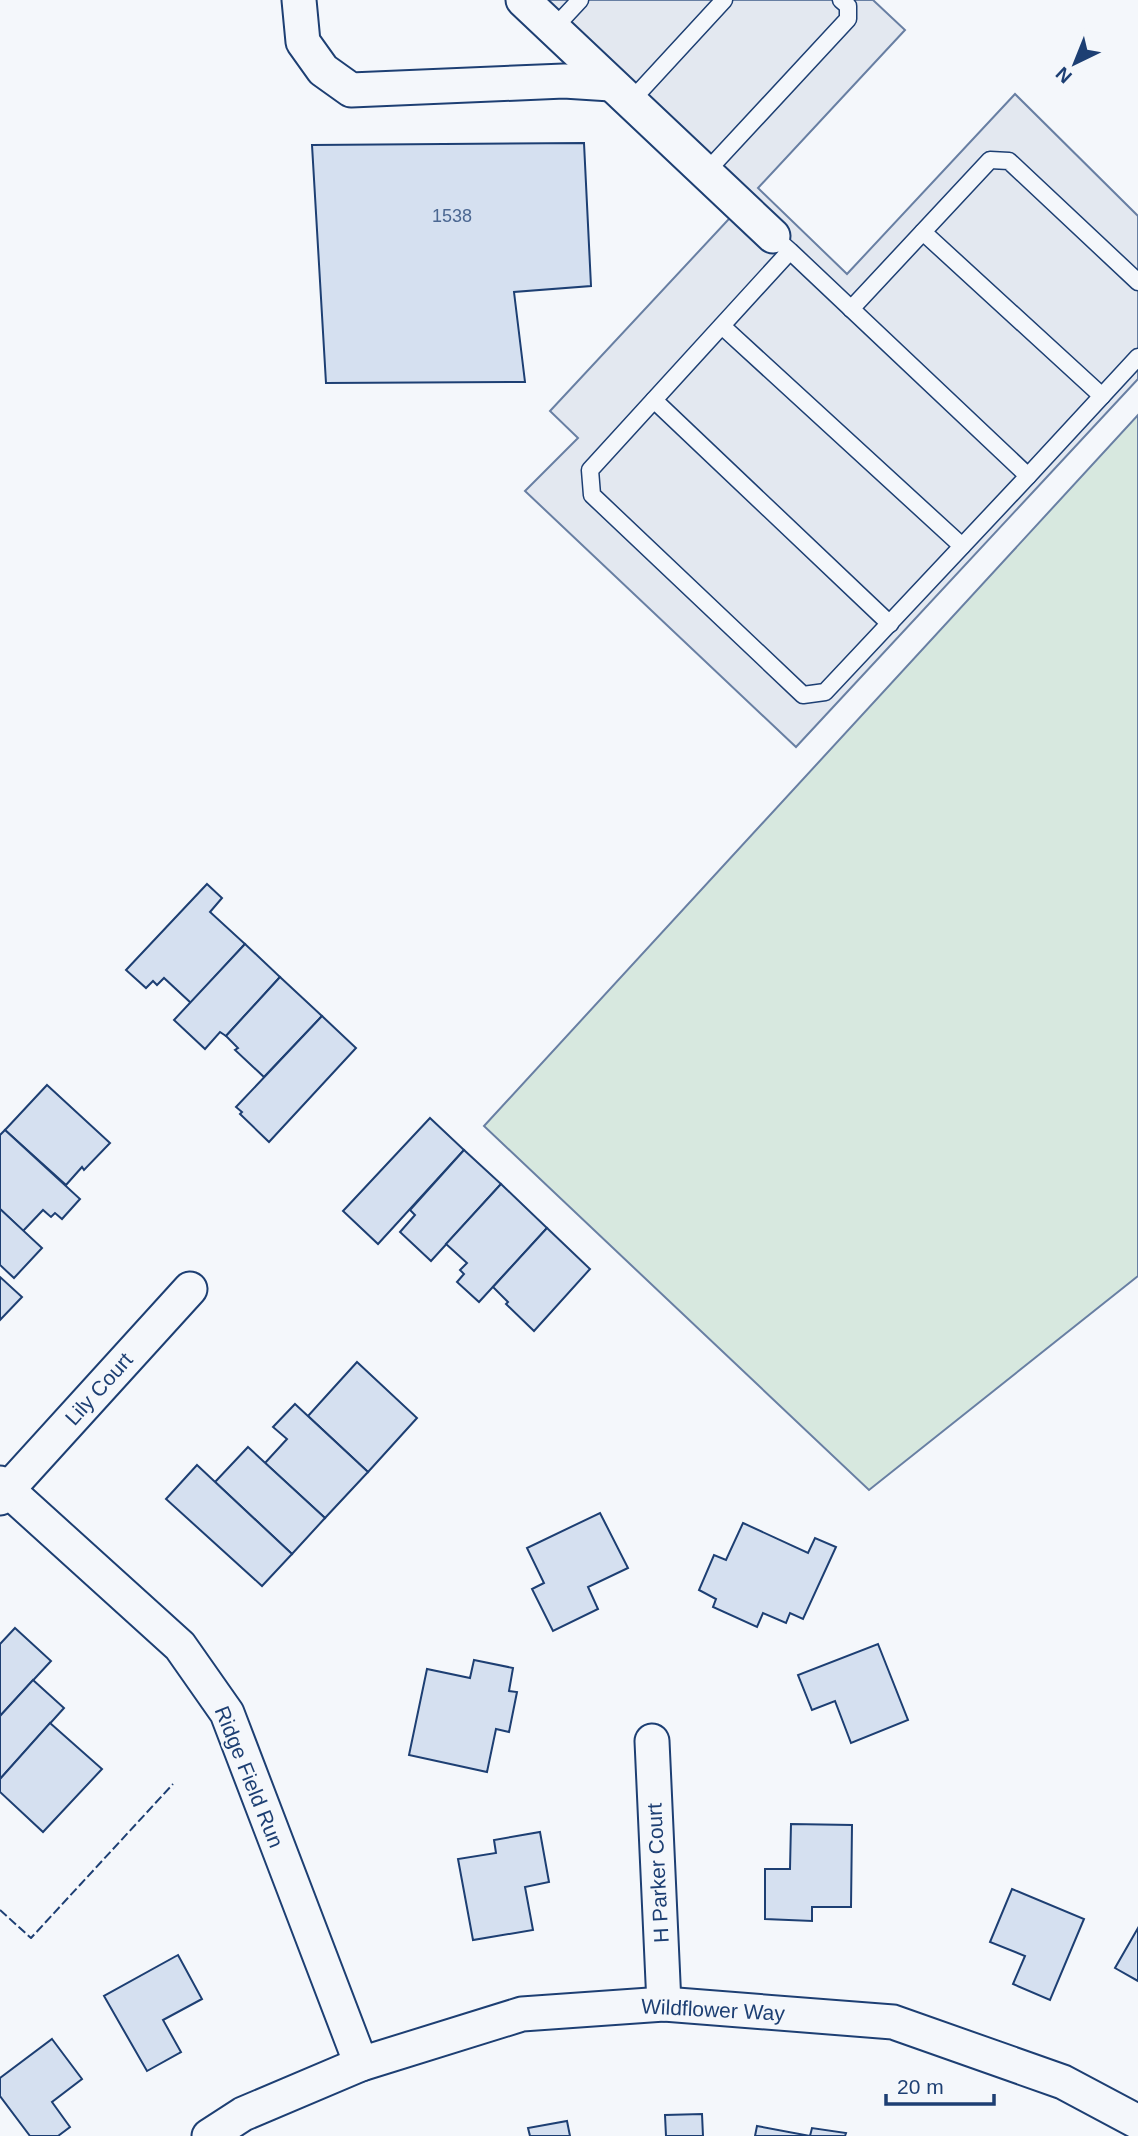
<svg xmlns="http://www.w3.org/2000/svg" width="1138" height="2136" font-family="Helvetica,sans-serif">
	<rect width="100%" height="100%" fill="#f4f7fb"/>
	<polygon fill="#d7e8df" stroke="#687fa3" stroke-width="2" points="1138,415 1138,1276 869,1490 484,1126"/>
	<polygon fill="#e3e8f0" stroke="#687fa3" stroke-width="2" points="523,0 873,0 905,30 758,188 847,274 1015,94 1138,216 1138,379 796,747 525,491 578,438 550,411 741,206"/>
	<g fill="#d5e0f0" stroke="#1d3f73" stroke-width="2">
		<polygon points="584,143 591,286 514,292 525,382 326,383 312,145"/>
		<polygon points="207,884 222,898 210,912 245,944 191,1003 164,978 157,985 153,981 146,988 126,970"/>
		<polygon points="245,944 280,977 226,1036 220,1032 205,1049 174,1020"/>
		<polygon points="280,977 322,1016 264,1077 235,1050 238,1048 226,1036"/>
		<polygon points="322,1016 356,1048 269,1142 240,1114 242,1112 236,1107"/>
		<polygon points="47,1085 110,1143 84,1170 82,1167 66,1185 5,1130"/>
		<polygon points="430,1118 464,1150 378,1244 343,1211"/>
		<polygon points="5,1130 80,1199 62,1219 55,1213 51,1217 43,1210 23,1231 0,1209 0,1135"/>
		<polygon points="464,1150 501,1184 431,1261 400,1232 415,1215 410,1210"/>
		<polygon points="501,1184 547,1228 479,1302 457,1282 464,1274 460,1270 467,1263 446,1244"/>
		<polygon points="0,1209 42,1248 14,1278 0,1265"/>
		<polygon points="547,1228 590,1269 534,1331 506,1304 508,1302 493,1287"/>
		<polygon points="0,1277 22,1297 0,1320"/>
		<polygon points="357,1362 417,1418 368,1472 308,1416"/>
		<polygon points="295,1404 368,1472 325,1518 265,1463 287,1439 273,1427"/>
		<polygon points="248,1447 325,1518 292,1554 215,1482"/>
		<polygon points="197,1465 292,1554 262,1586 166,1499"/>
		<polygon points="600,1513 628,1568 588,1587 598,1609 553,1631 532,1589 544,1583 527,1548"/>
		<polygon points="743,1523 808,1553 815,1538 836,1547 803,1619 790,1613 786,1623 763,1613 757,1627 713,1607 716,1599 699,1590 714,1555 726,1560"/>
		<polygon points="15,1628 51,1661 0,1716 0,1644"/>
		<polygon points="878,1644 908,1720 851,1743 835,1701 812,1710 798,1675"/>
		<polygon points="474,1660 513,1668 509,1691 517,1692 509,1732 496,1729 487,1772 409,1755 427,1669 470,1678"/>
		<polygon points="33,1680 64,1708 0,1779 0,1716"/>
		<polygon points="50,1723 102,1769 43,1832 0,1792 0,1779"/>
		<polygon points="791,1824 852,1825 851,1907 812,1907 812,1921 765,1919 765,1869 790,1869"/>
		<polygon points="540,1832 549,1882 525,1887 533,1930 473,1940 458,1859 496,1853 494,1840"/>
		<polygon points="1012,1889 1084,1919 1050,2000 1013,1984 1025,1956 990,1942"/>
		<polygon points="1138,1928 1138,1981 1115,1968"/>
		<polygon points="178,1955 202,1999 163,2020 181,2052 147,2071 104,1996"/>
		<polygon points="52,2039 82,2079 52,2102 70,2127 58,2136 30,2136 0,2096 0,2078"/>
		<polygon points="702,2114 703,2136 666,2136 665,2115"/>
		<polygon points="567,2121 570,2136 530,2136 528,2128"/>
		<polygon points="757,2126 810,2136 812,2128 846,2133 845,2136 755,2136"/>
	</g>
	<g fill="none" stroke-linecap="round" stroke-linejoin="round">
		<defs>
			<g id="service">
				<polyline points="553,29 580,0"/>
				<polyline points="630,102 724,0"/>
				<polyline points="706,172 848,19 848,6 841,0"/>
				<polyline points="923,232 1102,396"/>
				<polyline points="773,236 790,251 1028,476 825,692 803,695 592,495 590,470 790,251"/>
				<polyline points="851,309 990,160 1009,161 1138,282"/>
				<polyline points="722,326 962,546"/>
				<polyline points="654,400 890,624"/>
				<polyline points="1028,476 1138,357"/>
			</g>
			<g id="minor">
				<polyline points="299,0 303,42 323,70 351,90 564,81 611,84"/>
				<polyline points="523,0 773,236"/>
				<polyline points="0,1483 180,1646 227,1713 361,2064"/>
				<polyline points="0,1498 190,1289"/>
				<polyline points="652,1741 664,2004"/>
				<polyline points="209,2136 243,2114 361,2064 522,2014 664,2004 893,2022 1063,2082 1138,2122"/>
			</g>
		</defs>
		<use href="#service" stroke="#1d3f73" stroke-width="19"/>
		<use href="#minor" stroke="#1d3f73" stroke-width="37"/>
		<use href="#service" stroke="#f4f7fb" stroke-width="16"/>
		<use href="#minor" stroke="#f4f7fb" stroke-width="33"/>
		<polyline stroke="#1d3f73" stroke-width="2" stroke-dasharray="9 3.5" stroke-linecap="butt" points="0,1910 31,1938 173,1784"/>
	</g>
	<g text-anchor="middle" stroke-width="5" stroke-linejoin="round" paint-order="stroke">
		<g font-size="18" fill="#4b6792">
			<text x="452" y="222">1538</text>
		</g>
		<g font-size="21" fill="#1d3f73" stroke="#f4f7fb">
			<text transform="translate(99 1389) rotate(-48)" y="7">Lily Court</text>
			<text transform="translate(249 1777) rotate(68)" y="7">Ridge Field Run</text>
			<text transform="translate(658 1873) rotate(-93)" y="7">H Parker Court</text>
			<text transform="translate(713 2010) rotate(3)" y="7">Wildflower Way</text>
		</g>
	</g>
	<g transform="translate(1075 63) rotate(223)" stroke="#f4f7fb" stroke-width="5" paint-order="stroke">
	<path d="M0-5L12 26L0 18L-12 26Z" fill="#1d3f73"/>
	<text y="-10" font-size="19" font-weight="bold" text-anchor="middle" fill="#1d3f73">N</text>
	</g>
	<path d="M886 2094v10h108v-10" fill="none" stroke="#1d3f73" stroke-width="3.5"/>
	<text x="897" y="2094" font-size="21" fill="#1d3f73" stroke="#f4f7fb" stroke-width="5" paint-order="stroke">20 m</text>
</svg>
